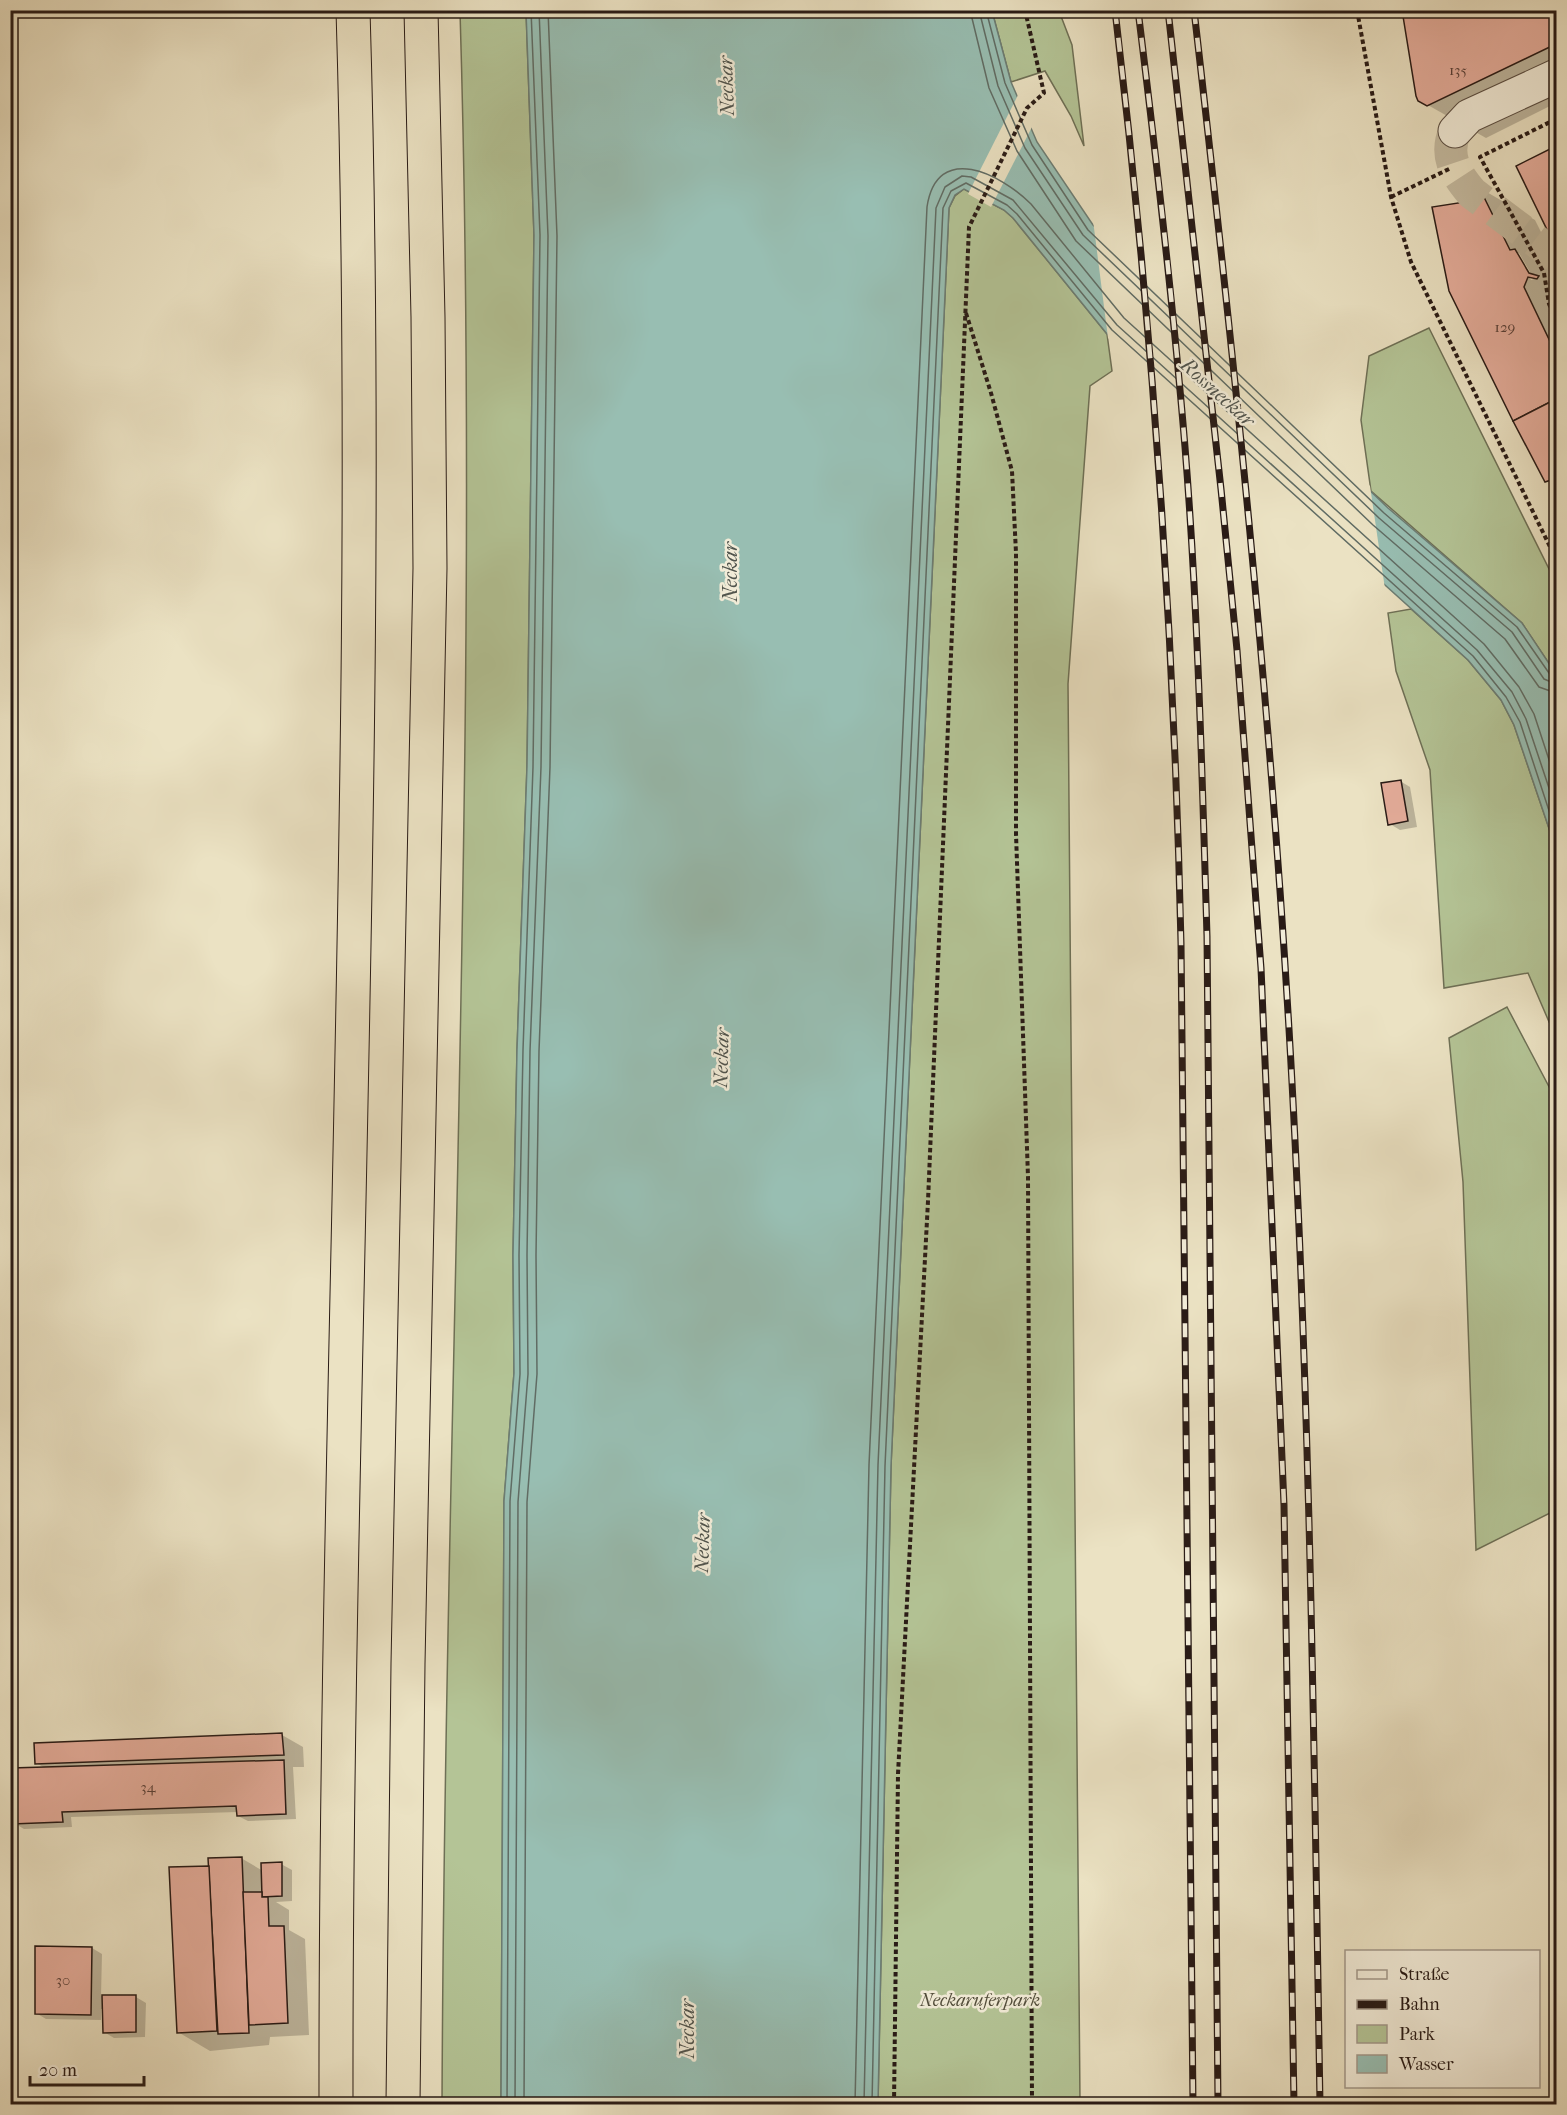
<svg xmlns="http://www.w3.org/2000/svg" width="1567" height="2115" font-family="'IM FELL French Canon',serif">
	<rect width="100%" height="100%" fill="#ebe2c3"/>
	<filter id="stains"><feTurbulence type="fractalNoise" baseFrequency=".00333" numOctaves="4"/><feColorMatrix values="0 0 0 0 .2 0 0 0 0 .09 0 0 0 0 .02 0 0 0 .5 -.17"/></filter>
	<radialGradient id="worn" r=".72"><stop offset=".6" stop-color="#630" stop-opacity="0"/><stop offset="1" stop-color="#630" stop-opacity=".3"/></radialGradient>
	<g fill="#b4c496" stroke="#6e7056" stroke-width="1.5">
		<path d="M526 10 534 235 527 766 517 1050 513 1255 514 1373 504 1501 501 2104H442C445 1406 481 709 460 11Z"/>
		<polygon points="992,11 1059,11 1072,45 1084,146 1071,116 1045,71 1011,82"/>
		<polygon points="964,189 1004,210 1013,218 1107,334 1112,371 1090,386 1068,684 1080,2104 878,2104 891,1466 949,208 955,196"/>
		<polygon points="1429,328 1556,583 1556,674 1522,623 1371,491 1361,420 1369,356"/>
		<polygon points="1411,609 1468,660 1501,700 1514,725 1556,849 1556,1038 1528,973 1444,988 1430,770 1396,671 1388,613"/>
		<polygon points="1507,1007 1556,1100 1556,1510 1476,1550 1463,1182 1449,1038"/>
	</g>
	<polygon fill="#98beb2" stroke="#6c7d74" stroke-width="1.5" points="526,11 992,11 1011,82 1037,142 1093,225 1388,508 1522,623 1556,674 1556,849 1514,725 1501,700 1468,660 1107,334 1013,218 1004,210 964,189 955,195 949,208 943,338 891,1466 878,2104 501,2104 504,1501 514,1373 513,1255 517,1050 527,766 534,235"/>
	<g fill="#ebe2c3">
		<polygon points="1019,93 1033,125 991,207 968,194"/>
		<polygon points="1093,220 1370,486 1385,589 1108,338"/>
	</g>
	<g fill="#0003" fill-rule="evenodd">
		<polygon points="1403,10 1556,10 1556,103 1486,138 1419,100"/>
		<polygon points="1556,147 1556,243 1518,166"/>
		<path d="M1478 187 1535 220 1556 262V488L1547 481 1467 204ZM1515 253H1519L1534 279 1531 280Z"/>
		<polygon points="1400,781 1410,787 1417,827 1400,830 1390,824"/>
		<polygon points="282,1735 303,1747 304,1767 293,1767 296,1819 248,1821 238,1816 238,1812 71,1817 72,1827 24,1829 14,1823 47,1769 36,1763"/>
		<polygon points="241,1858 263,1871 281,1864 292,1870 292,1901 276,1902 289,1910 289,1930 305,1939 309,2035 270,2037 269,2045 210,2051 178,2032 210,1867"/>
		<polygon points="92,1948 102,1954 101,1996 136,1997 146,2003 145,2037 114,2038 104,2032 104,2009 101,2009 101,2020 46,2019 36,2013"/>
	</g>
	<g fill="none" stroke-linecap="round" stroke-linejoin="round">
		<g stroke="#606c64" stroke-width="1.5">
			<polyline points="970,10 989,88 1017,151 1076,241 1373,525 1505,639 1539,687 1556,693"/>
			<polyline points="979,10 998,86 1025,148 1083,235 1379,518 1512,632 1544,679 1556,684"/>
			<polyline points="986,10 1005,83 1032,145 1088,230 1384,513 1517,627 1549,673 1556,676"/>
			<polyline points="507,2104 510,1501 520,1374 519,1255 523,1050 533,767 540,235 531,10"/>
			<polyline points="515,2104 518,1502 528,1374 527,1255 530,1051 541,767 548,236 539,10"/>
			<polyline points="524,2104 527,1502 537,1374 536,1255 539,1051 550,767 557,236 548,10"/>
			<path d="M855 2104 869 1465 927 207C937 141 1001 174 1031 204L1124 318 1484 644 1519 687 1534 714 1556 781"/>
			<polyline points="864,2104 878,1465 936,208 945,187 962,176 971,177 1013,200 1117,325 1477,650 1512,692 1526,719 1556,809"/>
			<polyline points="872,2104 885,1466 937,337 943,208 951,191 966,183 1007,205 1017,214 1112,330 1473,656 1506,697 1520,722 1556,832"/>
		</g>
	</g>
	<g fill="#e4ac9a" stroke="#291b16" stroke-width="1.5">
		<polygon points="1402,10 1556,10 1556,44 1427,106 1418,101 1416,96"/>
		<polygon points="1556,146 1556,242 1554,244 1516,166"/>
		<polygon points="1478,185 1510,250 1515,249 1529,273 1539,276 1537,279 1528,277 1524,287 1556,354 1556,399 1513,421 1449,291 1432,207 1465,202 1462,192"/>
		<polygon points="1556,399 1556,492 1551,480 1545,482 1513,421"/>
		<polygon points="1401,780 1408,821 1388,825 1381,783"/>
		<polygon points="282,1733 284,1755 35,1764 34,1743"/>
		<polygon points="284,1760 286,1814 237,1816 236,1806 62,1812 63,1822 12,1824 11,1768"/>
		<polygon points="242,1857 249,2033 218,2034 208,1858"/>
		<polygon points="282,1862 282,1896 262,1897 261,1863"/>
		<polygon points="209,1866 217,2031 177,2033 169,1867"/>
		<polygon points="243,1892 262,1892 262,1897 268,1897 269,1926 284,1926 288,2023 249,2025"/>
		<polygon points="35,1946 92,1947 91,2015 35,2014"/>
		<polygon points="102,1995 136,1995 136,2032 103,2033"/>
	</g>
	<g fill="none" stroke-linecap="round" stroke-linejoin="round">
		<path stroke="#c4baa0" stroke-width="33" stroke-dasharray="33 16" stroke-linecap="butt" d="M1455 131C1444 156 1456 174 1472 193L1556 256"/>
		<defs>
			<polyline id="minor" points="1455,131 1469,116 1556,76"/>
			<g id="highway">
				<path d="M336 2104C335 1406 374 709 353 10"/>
				<polyline points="403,2104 408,1664 430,568 428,317 421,10"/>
			</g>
		</defs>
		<use href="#minor" stroke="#5a4d41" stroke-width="35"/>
		<use href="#highway" stroke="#291b16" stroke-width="35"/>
		<g stroke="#291b16" stroke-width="4" stroke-dasharray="4.5 3" stroke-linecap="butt">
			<polyline points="1357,10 1391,197 1411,262 1556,559"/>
			<polyline points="1556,119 1480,157 1544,273 1549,304 1556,319"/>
			<polyline points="1391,197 1451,168"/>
			<polyline points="966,313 991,393 1012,471 1016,553 1016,834 1028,1177 1032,2104"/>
			<polyline points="894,2104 898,1774 928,1201 969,227 1027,108 1044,93 1025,10"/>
		</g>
		<use href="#minor" stroke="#f2ecd8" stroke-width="33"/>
		<use href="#highway" stroke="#ebe2c3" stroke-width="33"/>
		<defs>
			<g id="rail">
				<path d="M1115 10C1152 320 1174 631 1181 943L1193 2104"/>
				<path d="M1138 10C1156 156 1173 301 1185 447 1198 609 1202 773 1207 936L1218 2104"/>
				<polyline points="1168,10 1221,489 1237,650 1261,968 1284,1505 1294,2104"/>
				<path d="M1194 10C1233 349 1269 688 1289 1029 1310 1387 1314 1746 1320 2104"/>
			</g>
		</defs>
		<use href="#rail" stroke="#291b16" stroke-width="7"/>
		<use href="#rail" stroke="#f2ecd8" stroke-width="4.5" stroke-dasharray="14" stroke-linecap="butt"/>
	</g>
	<g text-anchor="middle" stroke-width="5" stroke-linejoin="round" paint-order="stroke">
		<g font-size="15" fill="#583f37">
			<text x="1458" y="75">135</text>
			<text x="1505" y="332">129</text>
			<text x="148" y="1792">34</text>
			<text x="63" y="1985">30</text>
		</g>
		<g font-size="18" font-style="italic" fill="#534e3c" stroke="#f2ecd8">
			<text x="980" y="2006">Neckaruferpark</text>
		</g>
		<g font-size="20" font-style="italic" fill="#50544d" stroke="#f2ecd8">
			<text transform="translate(726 86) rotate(-92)" y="7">Neckar</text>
			<text transform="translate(1218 392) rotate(42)" y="7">Rossneckar</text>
			<text transform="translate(730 572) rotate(-90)" y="7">Neckar</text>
			<text transform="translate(721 1058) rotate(-88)" y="7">Neckar</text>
			<text transform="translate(702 1543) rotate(-88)" y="7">Neckar</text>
			<text transform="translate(687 2029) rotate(-90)" y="7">Neckar</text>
		</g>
	</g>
	<rect width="1567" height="2115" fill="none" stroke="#ebe2c3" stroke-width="36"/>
	<rect x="12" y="12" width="1543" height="2091" fill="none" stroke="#291b16" stroke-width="3"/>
	<rect x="18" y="18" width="1531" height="2079" fill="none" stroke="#291b16" stroke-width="1.5"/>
	<rect x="1345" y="1950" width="195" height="138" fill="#f2ecd8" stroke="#a2988a" stroke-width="1.5"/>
	<rect x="1357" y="1970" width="30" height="9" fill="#f2ecd8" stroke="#a2988a" stroke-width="1.5"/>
	<text x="1399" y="1980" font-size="18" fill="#291b16">Straße</text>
	<rect x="1357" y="2000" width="30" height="9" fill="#291b16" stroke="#a2988a" stroke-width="1.5"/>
	<text x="1399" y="2010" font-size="18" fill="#291b16">Bahn</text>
	<rect x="1357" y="2025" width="30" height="18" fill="#b4c496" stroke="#a2988a" stroke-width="1.5"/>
	<text x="1399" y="2040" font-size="18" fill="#291b16">Park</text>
	<rect x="1357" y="2055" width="30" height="18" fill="#98beb2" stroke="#a2988a" stroke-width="1.5"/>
	<text x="1399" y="2070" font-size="18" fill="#291b16">Wasser</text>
	<path d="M30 2076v9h114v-9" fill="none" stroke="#291b16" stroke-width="3"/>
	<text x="39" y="2076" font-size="18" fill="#291b16" stroke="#f2ecd8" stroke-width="4.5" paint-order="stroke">20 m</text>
	<rect width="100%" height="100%" filter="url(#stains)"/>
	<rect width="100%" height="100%" fill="url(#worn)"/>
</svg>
